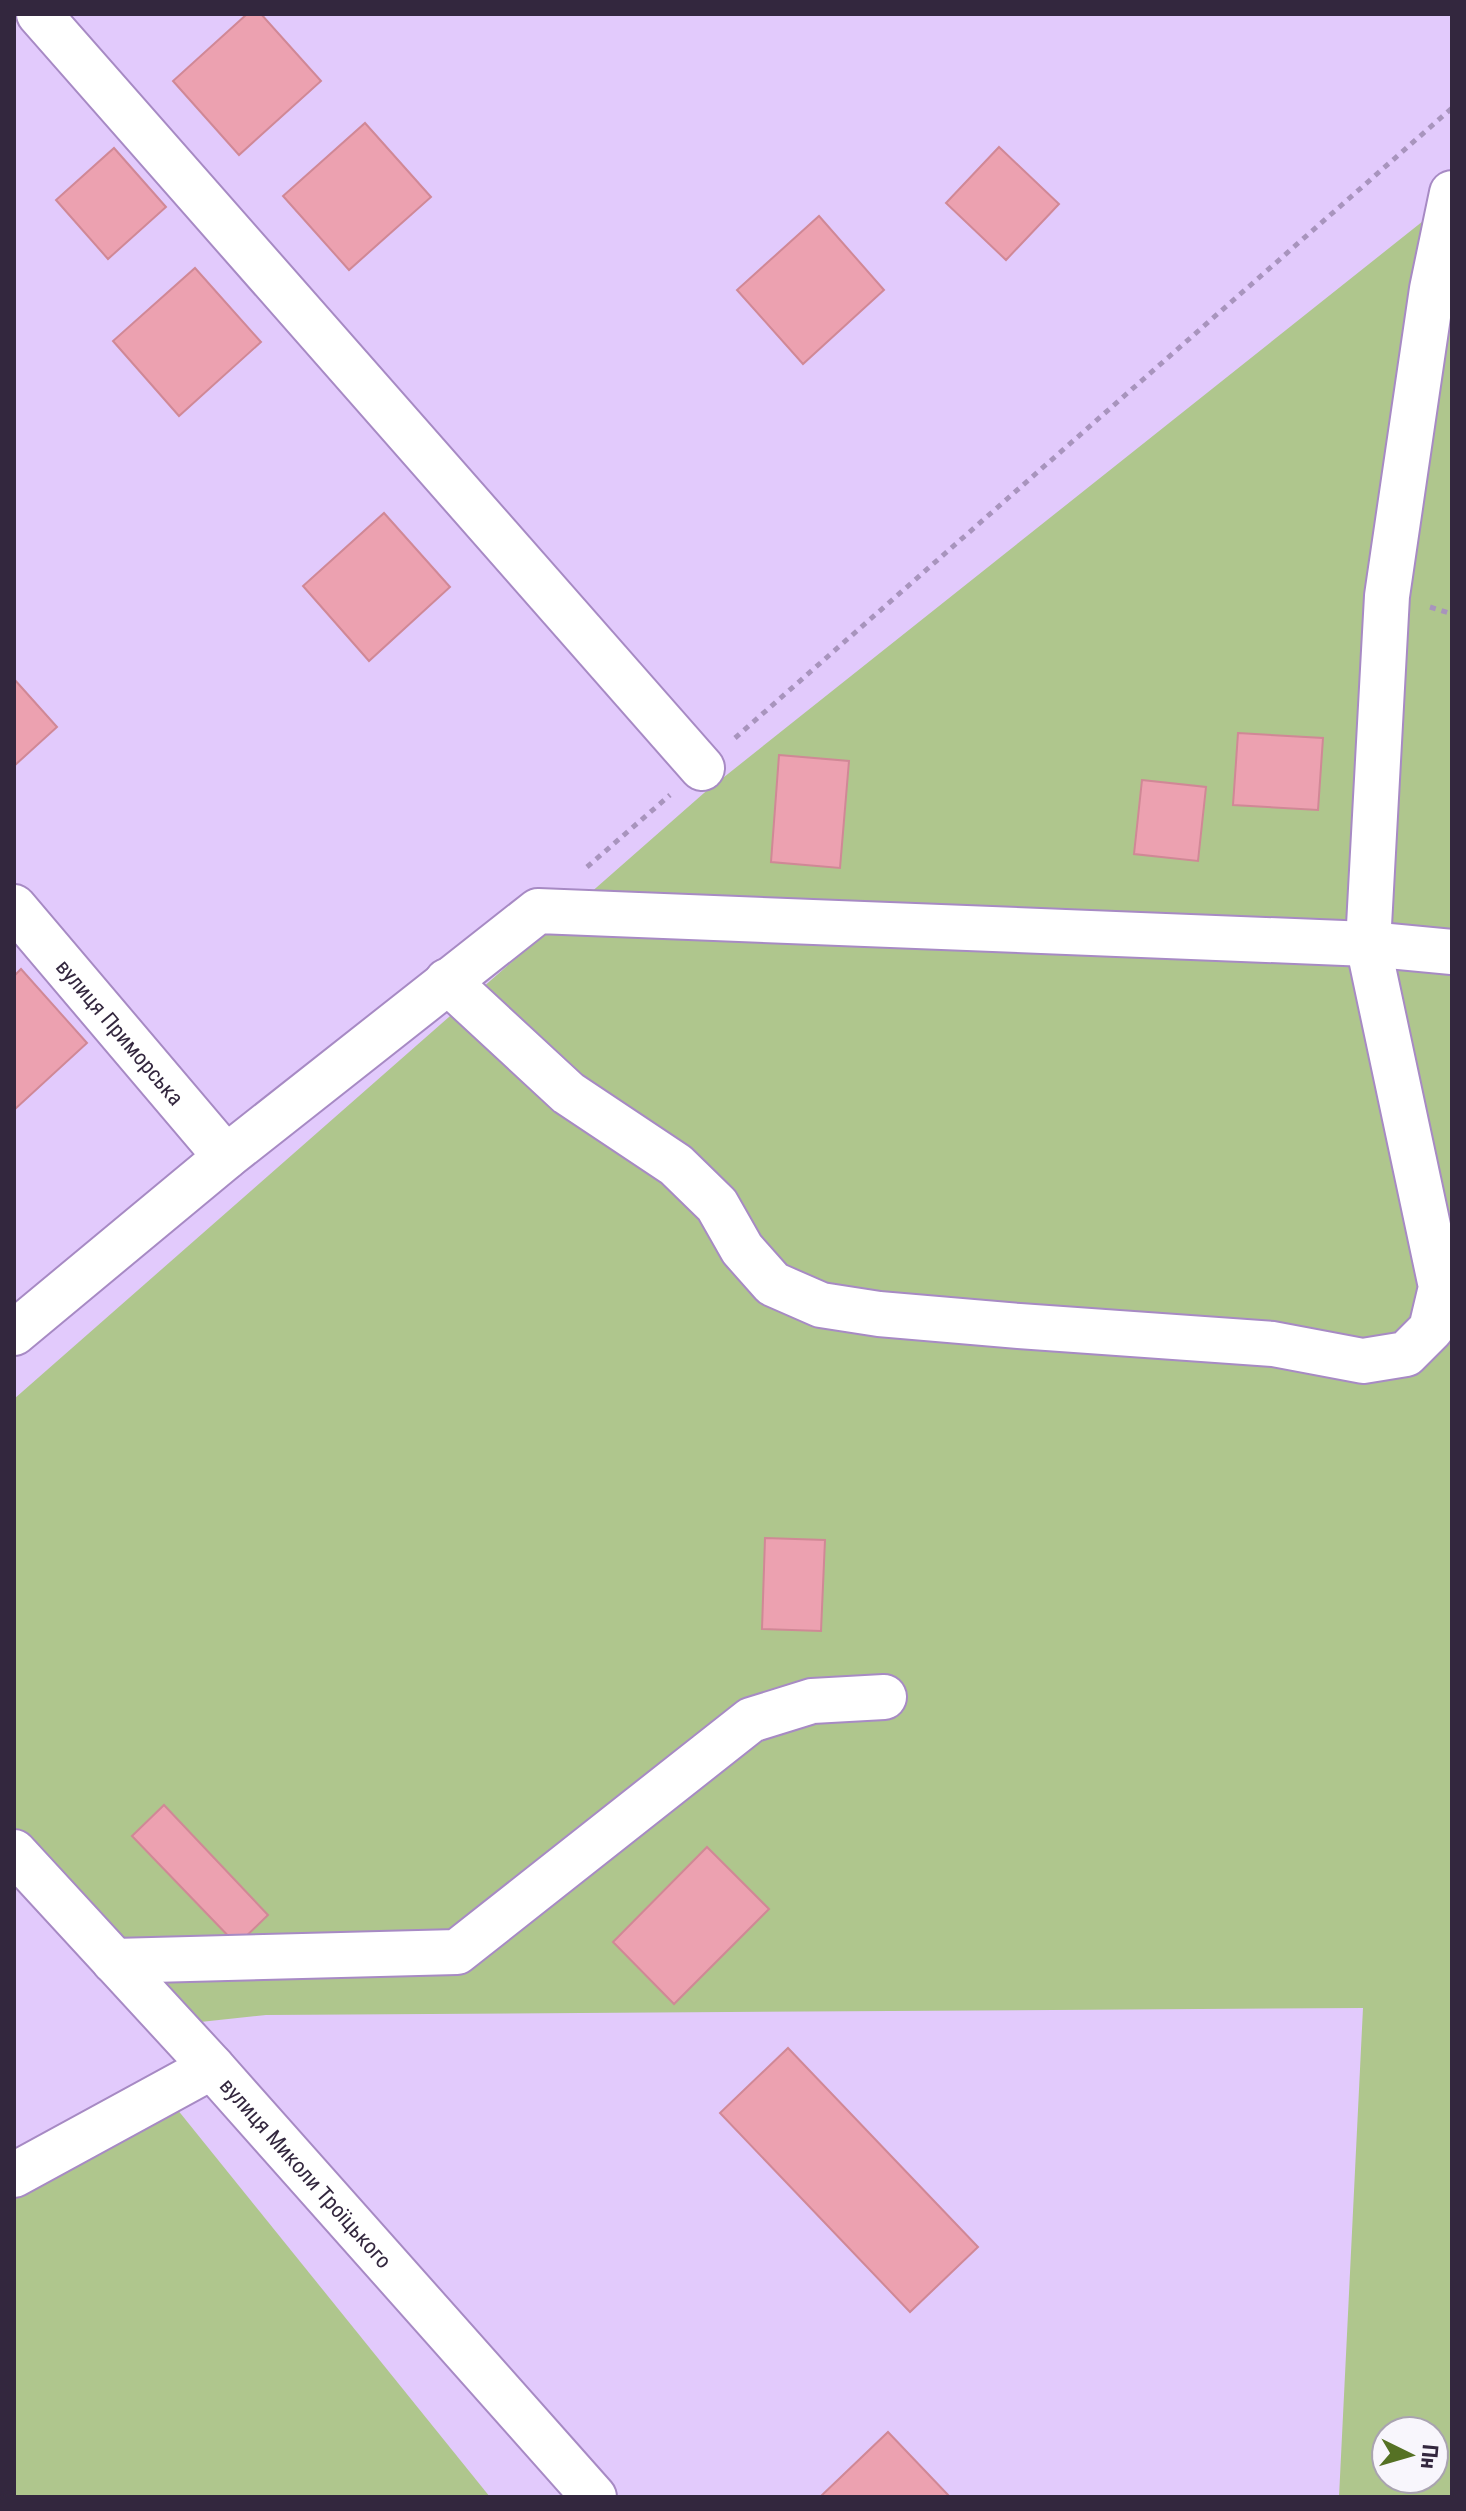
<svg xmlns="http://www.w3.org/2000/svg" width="1466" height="2511" font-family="'Roboto Condensed',sans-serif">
	<rect width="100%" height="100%" fill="#e2cafc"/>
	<g fill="#afc68d" fill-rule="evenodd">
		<path d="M1452 198V2497H1339L1363 2008 266 2015 191 2023 14 1835V1399L704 793ZM1386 2431H1434V2479H1386Z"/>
		<polygon points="156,2083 490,2497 14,2497 14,2183"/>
	</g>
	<g fill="#eca1b0" stroke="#d08896" stroke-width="2">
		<polygon points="247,14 261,14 321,81 239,155 173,81"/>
		<polygon points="365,123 431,197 349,270 283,196"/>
		<polygon points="999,147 1059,204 1006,260 946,203"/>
		<polygon points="114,148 166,207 108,259 56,200"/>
		<polygon points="819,216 884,290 803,364 737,290"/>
		<polygon points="195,268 261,342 179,416 113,341"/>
		<polygon points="384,513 450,587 369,661 303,586"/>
		<polygon points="14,679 57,727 14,766"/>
		<polygon points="1238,733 1323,738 1318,810 1233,805"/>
		<polygon points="779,755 849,761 840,868 771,862"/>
		<polygon points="1142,780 1206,787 1198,861 1134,854"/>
		<polygon points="21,969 87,1043 14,1110 14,976"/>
		<polygon points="765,1538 825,1540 821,1631 762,1629"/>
		<polygon points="164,1805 268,1915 237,1945 132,1836"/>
		<polygon points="707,1847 769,1909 674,2004 613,1942"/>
		<polygon points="788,2048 978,2247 910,2312 720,2113"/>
		<polygon points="888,2432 950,2497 820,2497"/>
	</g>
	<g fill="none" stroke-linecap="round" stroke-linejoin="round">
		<defs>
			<g id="minor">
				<polyline points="39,14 702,768"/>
				<path id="s1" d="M14 907 226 1157"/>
				<polyline points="447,981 568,1093 676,1165 717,1205 742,1249 773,1284 821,1305 879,1314 1019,1326 1273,1344 1363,1361 1406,1354 1431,1329 1441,1287 1368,944 1387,596 1432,289 1452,193"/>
				<polyline points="14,1333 226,1157 538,911 1368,944 1452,952"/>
				<path id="s2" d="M14 1852 212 2067 594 2497"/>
				<polyline points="114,1961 457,1952 751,1720 812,1701 884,1697"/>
				<polyline points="14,2175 212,2067"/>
			</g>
		</defs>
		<use href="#minor" stroke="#a78ac4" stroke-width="48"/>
		<g stroke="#a894bd" stroke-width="5" stroke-dasharray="6 6" stroke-linecap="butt">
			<polyline points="1430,607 1452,614"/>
			<polyline points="735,738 1452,108"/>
			<polyline points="587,867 670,795"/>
		</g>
		<use href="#minor" stroke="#fff" stroke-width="44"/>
	</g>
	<g text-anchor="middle" stroke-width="8" stroke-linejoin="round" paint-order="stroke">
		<g font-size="22" fill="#33273e" stroke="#f8f6fc">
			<text dy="8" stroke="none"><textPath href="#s1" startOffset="164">вулиця Приморська</textPath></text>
			<text dy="8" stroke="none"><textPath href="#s2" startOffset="434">вулиця Миколи Троїцького</textPath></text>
		</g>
	</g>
	<rect width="1466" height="2511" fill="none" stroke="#33273e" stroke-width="32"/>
	<g transform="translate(1410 2455) rotate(95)"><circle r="38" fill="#f8f6fc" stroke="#a9a3b0" stroke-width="2"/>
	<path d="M0-6L14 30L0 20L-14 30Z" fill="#557124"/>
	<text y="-12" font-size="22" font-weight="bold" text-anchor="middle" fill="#33273e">Пн</text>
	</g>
</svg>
